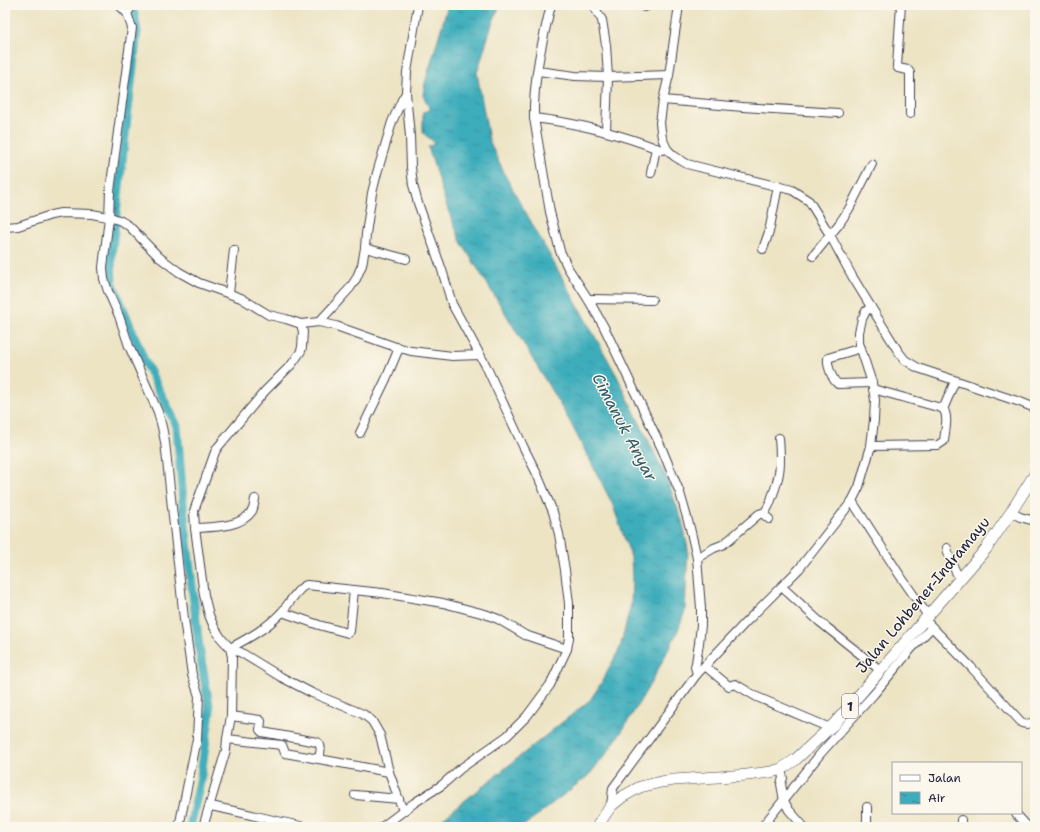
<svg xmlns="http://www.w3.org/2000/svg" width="1040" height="832" font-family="'Shantell Sans',sans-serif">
	<defs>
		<pattern id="water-ripples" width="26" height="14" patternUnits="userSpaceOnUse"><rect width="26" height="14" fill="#3eadbb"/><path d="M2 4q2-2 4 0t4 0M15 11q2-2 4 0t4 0" fill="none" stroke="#348c99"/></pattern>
	</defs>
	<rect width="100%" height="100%" fill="#fbf7ec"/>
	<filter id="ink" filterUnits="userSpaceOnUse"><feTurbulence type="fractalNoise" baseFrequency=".025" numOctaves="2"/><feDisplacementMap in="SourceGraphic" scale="8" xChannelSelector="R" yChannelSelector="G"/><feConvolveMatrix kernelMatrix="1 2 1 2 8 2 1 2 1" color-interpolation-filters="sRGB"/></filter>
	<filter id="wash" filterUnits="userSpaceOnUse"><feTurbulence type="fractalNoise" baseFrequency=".012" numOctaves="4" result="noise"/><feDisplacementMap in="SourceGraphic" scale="16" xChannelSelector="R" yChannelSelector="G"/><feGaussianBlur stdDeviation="0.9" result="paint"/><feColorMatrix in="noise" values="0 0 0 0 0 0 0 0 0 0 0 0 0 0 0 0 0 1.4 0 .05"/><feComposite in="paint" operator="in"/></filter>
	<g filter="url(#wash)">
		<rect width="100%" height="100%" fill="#ede4c4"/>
		<polygon fill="url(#water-ripples)" stroke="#30687b" points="448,5 500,5 492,24 477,73 489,140 506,177 617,376 667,479 682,521 688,549 685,611 676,635 652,681 624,728 607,753 589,775 522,827 432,827 590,700 600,685 620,648 631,604 632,579 631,557 612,503 569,420 504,311 461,242 448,210 428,147 435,143 423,133 423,112 430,110 423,95 425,83"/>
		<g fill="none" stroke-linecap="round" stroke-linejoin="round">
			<polyline stroke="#3eadbb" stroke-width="9" points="126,5 134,14 137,31 111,256 112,282 144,360 177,426 184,515 199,647 210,711 200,782 190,827"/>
		</g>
	</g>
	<g filter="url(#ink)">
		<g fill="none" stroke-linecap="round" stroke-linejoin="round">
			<defs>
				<g id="minor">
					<polyline points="119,5 127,13 132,28 110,191 109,218 103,267 104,279 108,291 119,316 129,346 158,412 162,427 165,442 184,619 192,675 199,696 197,739 179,827"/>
					<polyline points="593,5 602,20 606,45 608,77 606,132"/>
					<polyline points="679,5 669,75 663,100 660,123 662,138 667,149 674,156 687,164 792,190 809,201 830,235 852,276 898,351 905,360 918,368 1020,402 1035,408"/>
					<polyline points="901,5 897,66 898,68 908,70 910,73 910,114"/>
					<polyline points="644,7 651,5"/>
					<polyline points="127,13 133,5"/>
					<polyline points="538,71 575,76 608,77 669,75"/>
					<polyline points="663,100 743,107 838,113"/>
					<path d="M534 118C533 80 542 42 551 5"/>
					<path d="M667 149 661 150C620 134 577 123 534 118L550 212 560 251 568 268 588 299 604 327 662 449 680 493 690 528 697 558 701 608V625L699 643 696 663 695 667 697 674"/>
					<polyline points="651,173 656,148"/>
					<polyline points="5,227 18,226 51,215 61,213 92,214 113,218 121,221 129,226 159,257 179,272 199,283 241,298 269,315 286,319 301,324 319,322 336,326 393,346 411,351 452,356 480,355"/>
					<polyline points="365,248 406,259"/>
					<polyline points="763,249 769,232 778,186"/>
					<polyline points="813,256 839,224 849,209 872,164"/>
					<polyline points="229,293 234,250"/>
					<polyline points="588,299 652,300"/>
					<polyline points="319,322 331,309 350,288 356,279 362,265 365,248 366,234 372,193 377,173 392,122 402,100 406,93"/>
					<path d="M861 348 828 358C827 365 832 380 838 384L872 383"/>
					<polyline points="873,389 941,408 944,407 955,381"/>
					<polyline points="360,433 386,379 399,348"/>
					<path d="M871 446 938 445 944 441C945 430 949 417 943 408"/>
					<polyline points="852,501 899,574 928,616"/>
					<polyline points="1011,512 1020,517 1035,521"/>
					<path d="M763 514C768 509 770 504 772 497 781 474 781 463 779 438"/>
					<path d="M195 528C212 527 241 528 252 511 254 508 254 503 255 499"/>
					<path d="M947 548C949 560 954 569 960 579"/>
					<polyline points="697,558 714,548 722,545 730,539 759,514 762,513 769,519"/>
					<polyline points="782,587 820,622 880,670"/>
					<polyline points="282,612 319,625 348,633 350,631 354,590"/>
					<polyline points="929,624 971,667 1022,723 1027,724 1035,722"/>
					<path d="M230 648C249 638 267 628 282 612 288 605 299 586 307 585L382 593 443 603 485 614 498 619 525 635 567 649"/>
					<polyline points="231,650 240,652 281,677 312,693 363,714 372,721 380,735 389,772 403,811"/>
					<polyline points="705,666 729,686 735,684 757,697 830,728"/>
					<path d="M231 716 260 720 261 721 260 730 262 732 317 742C323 746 320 753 319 759L389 772"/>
					<polyline points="227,739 282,745 285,753 319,759"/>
					<polyline points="781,769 783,778 781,784 784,801 789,810 804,827"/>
					<polyline points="355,795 399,799"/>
					<path d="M210 806C242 812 274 821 306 827"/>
					<polyline points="611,806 613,788 697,674 746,622 799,569 852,501 859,487 871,446 874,420 875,400 872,383 859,343 859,332 862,319 866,311 871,307"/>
					<polyline points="867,807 867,827"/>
					<polyline points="1016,814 1028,827"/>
					<polyline points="203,827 226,750 227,739 231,716 232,657 230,648 221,638 214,627 209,615 204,595 195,528 194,511 215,452 218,447 265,391 292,364 301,351 302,347 303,332 301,324"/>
					<polyline points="382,827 414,803 442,785 460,769 507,736 527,716 550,685 567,649 569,638 569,604 565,570 559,534 553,512 537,474 523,446 486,366 452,304 442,270 418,203 413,185 411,167 410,136 406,93 407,72 418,5"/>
					<polyline points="762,827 821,753 874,694 912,648 932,627"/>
					<polyline points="961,827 961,820"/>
				</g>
				<polyline id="highway" points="597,827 606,813 611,806 622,797 640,787 661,782 674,780 747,775 771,772 781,769 795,760 834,724 986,549 1011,512 1035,474"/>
			</defs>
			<use href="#minor" stroke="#403f50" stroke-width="10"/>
			<use href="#highway" stroke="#403f50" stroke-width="12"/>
			<use href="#minor" stroke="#fff" stroke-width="8"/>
			<use href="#highway" stroke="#fff" stroke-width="11"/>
		</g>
	</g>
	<g text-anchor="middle" stroke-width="3" stroke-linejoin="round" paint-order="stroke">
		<rect fill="#fbf7ec" stroke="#636270" stroke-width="1" x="842" y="694" width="16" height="24" rx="3"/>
		<g font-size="14" font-weight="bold" fill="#22223b">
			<text x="850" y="711">1</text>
		</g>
		<g font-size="15" fill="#22223b" stroke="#fbf7ec">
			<text transform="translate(923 595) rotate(-50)" y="5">Jalan Lohbener-Indramayu</text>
		</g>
		<g font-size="16" font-style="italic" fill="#2d5a6e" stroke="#fbf7ec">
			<text transform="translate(625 427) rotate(62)" y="6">Cimanuk Anyar</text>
		</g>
	</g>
	<rect width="1040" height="832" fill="none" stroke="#fbf7ec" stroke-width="20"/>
	<rect x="892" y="762" width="130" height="52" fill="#fbf7ec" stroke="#a4a2a5"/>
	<rect x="900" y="775" width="20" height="6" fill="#ffffff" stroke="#a4a2a5"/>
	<text x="928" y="782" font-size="12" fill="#22223b">Jalan</text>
	<rect x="900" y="792" width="20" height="12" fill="url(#water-ripples)" stroke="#a4a2a5"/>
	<text x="928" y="802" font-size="12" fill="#22223b">Air</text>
</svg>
